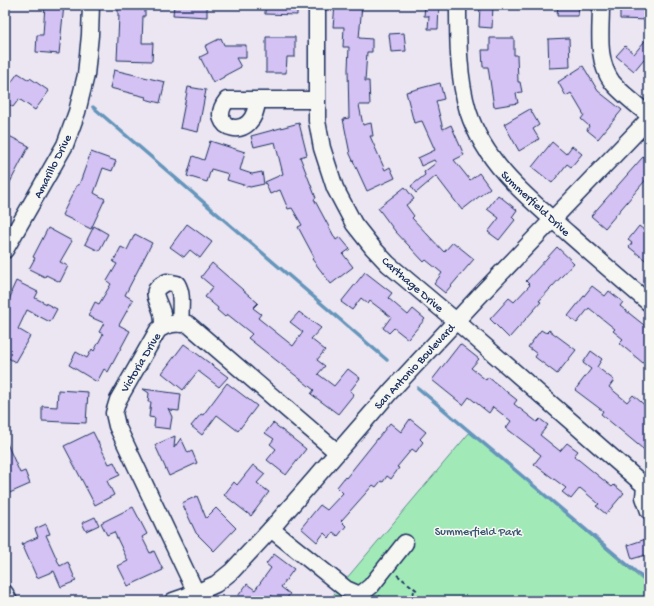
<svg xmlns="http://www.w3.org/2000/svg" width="654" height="606" font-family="'Gochi Hand',sans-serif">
	<rect width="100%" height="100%" fill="#ece6f2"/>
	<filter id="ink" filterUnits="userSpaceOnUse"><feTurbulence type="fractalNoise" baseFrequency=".025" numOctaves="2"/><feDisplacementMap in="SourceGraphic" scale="8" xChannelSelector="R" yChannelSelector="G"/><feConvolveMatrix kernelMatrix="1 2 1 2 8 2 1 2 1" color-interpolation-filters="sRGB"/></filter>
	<g filter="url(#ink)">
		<polygon fill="#a1eab8" stroke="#5e8c8b" points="470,432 649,586 649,601 329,601 341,585"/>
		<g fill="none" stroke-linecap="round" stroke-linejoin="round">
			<g stroke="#6595bb" stroke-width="3.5">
				<polyline points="93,107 387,360"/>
				<polyline points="418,388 649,583"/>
			</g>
		</g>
		<g fill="#d3c2f3" stroke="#1b2f5e">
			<polygon points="45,5 64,5 59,54 36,52 37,35 43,35"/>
			<polygon points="118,5 145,5 145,16 143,16 142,43 153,43 152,61 117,60 119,16 118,16"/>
			<polygon points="174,5 207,5 207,17 173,15"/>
			<polygon points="265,5 297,5 297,15 265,14"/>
			<polygon points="335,5 362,5 359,38 372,39 372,52 367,52 365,81 369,81 370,105 359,105 363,125 371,123 373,136 370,136 385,170 390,167 395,178 367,191 350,154 343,119 349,118 348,69 349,47 343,47 344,27 333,27"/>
			<polygon points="425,5 439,5 438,29 428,29 429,16 424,16"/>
			<polygon points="480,5 493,5 492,28 479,27"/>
			<polygon points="558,5 579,5 578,16 557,16"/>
			<polygon points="620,5 649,5 649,20 620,19"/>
			<polygon points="404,33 406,51 391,52 389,34"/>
			<polygon points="649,36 649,64 644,59 634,71 616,56 625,46 634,54"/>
			<polygon points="266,37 295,37 295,57 287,57 286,73 266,73"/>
			<polygon points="221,38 224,45 246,45 246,58 236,58 241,67 224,76 224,77 213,83 200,57 208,53 205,46"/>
			<polygon points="490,38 514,38 514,55 517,55 518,82 520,82 522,92 516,93 518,103 494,107 488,67 483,67 482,50 490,50"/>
			<polygon points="569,38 570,67 549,68 548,39"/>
			<polygon points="583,66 598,91 622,110 598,139 587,130 589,126 581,119 584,115 571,93 566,96 558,82"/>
			<polygon points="114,70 165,82 160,103 145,99 146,97 110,88"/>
			<polygon points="18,73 29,80 30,78 49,91 35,110 19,99 13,107 5,102 5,91"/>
			<polygon points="440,83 444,99 436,101 443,129 451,125 464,155 454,160 470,180 479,173 490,188 462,210 436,176 416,193 411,186 425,175 424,172 436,163 434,160 421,166 418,158 435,150 422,121 414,123 406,92"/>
			<polygon points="188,87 206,90 198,132 180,128"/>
			<polygon points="530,109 539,125 533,129 539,139 519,151 504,124"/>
			<polygon points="299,123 307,155 300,157 316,198 314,199 336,240 340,237 350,249 343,254 353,267 331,284 312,259 314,257 298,227 302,225 292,208 288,209 280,190 270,194 265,182 283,174 275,142 254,147 251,136"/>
			<polygon points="5,134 29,146 5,192"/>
			<polygon points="210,141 245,152 240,170 252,174 262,172 264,184 250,187 227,180 229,174 211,169 207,182 187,176 193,156 204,160"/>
			<polygon points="552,142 566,154 572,146 582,154 571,167 567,164 552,183 532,167"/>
			<polygon points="649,150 649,176 605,228 591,216"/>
			<polygon points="91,152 116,161 112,171 103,168 94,193 105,199 91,229 62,215 77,185 79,185"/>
			<polygon points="405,187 414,199 406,205 414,216 412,218 444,252 453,242 474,259 445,293 434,284 442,273 426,260 424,262 395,231 378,208"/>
			<polygon points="498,195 517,210 512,217 515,220 499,240 488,232 499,218 487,209"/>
			<polygon points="649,223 649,263 629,247 632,243 628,240 639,226 644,230"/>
			<polygon points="187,224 212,242 200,258 190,250 184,257 170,247"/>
			<polygon points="94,226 108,234 99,251 85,244"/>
			<polygon points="48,228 72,241 60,262 68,266 60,282 46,275 45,277 29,269 35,258 33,257"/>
			<polygon points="135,234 152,243 125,295 133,300 119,325 130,331 108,372 104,369 97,382 69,365 76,352 87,358 92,349 94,351 103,334 99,332 104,323 88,316 95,302 99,304 111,284 107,281 117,264 113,262 121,247 127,250"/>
			<polygon points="557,247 574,263 539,301 541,302 509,338 490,319 509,298 514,302 530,285 526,281"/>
			<polygon points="212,263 258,303 253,308 261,314 258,318 293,346 303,332 290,322 299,312 321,328 311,339 325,350 317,360 325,366 318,374 334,386 348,369 360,378 350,391 354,394 338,414 311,394 314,390 248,338 252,334 227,314 225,317 217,310 218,308 205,297 213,287 201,277"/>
			<polygon points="365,272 392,293 388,298 408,315 413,309 425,319 408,339 394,328 389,333 383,328 391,317 370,301 368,304 361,298 352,310 341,302"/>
			<polygon points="16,281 38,292 35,298 57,309 50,322 27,310 18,329 30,336 15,362 5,356 5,308 12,293 11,292"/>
			<polygon points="592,286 605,296 609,291 623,302 620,306 649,329 649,368 619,343 623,339 613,331 615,329 589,308 577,323 568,316"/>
			<polygon points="541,330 546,333 549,330 576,350 557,374 535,357 537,354 528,347"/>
			<polygon points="184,344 228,377 219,387 198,371 183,390 162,373"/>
			<polygon points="460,344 479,359 471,368 486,380 488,377 517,400 514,404 537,422 540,419 548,425 540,435 560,451 567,443 578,451 574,456 612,487 614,485 624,493 606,514 596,506 599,504 580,488 571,499 562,492 566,488 534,464 541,455 506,428 511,421 493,407 489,413 469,397 463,405 432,380"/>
			<polygon points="591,351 602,359 597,367 614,380 609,387 627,402 633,395 649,409 649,454 601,414 603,411 575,390 591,369 583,363"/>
			<polygon points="227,383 257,406 238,431 217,415 202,435 191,426 201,414 203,415"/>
			<polygon points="143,389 181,394 179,411 170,410 168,408 172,417 170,429 154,427 155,418 149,417 151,402 148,402 149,393"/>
			<polygon points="58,390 88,392 86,423 42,421 42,406 57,407"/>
			<polygon points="410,419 426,432 420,439 423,442 416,452 412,449 397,467 399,468 391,479 387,476 383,482 381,481 376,487 373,485 341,521 346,526 338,536 333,532 329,538 324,533 317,542 301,528 320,505 327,510 343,493 337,487 345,477 346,478 390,423 401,432"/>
			<polygon points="273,423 306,449 286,475 267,460 276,449 270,444 274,439 265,433"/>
			<polygon points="93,432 109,464 114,462 120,475 107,481 114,495 95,505 64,446"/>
			<polygon points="175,436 174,448 181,438 188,453 192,451 197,463 169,476 155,445"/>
			<polygon points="5,439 20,473 25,471 30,484 5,495"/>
			<polygon points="253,465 265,474 257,483 269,492 251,516 224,495 234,482 237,485"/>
			<polygon points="197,496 206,518 216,508 236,528 214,551 196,533 182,503"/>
			<polygon points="133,507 147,534 142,537 150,553 154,551 163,570 128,586 118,566 128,561 114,532 107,535 101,523"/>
			<polygon points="95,517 99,525 86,531 82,523"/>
			<polygon points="46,524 50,534 46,535 60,566 68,562 76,581 61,587 54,571 37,578 22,544 38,537 35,529"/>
			<polygon points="649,538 649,554 632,559 628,545"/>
			<polygon points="274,554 294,569 281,587 290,594 285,601 278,601 271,595 267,601 245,601 238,596 247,584 255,590 271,568 266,564"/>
		</g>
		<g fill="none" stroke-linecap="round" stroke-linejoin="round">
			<defs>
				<g id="minor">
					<polyline points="317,5 317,121 322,148 335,188 354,224 373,248 388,264 463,327 645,486 644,497 649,511"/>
					<path d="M458 5C458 40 458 77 468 111 485 164 528 198 569 234 595 257 622 280 649 303"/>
					<path d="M601 5C601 31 596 60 612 82 620 92 639 107 649 115"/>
					<path d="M257 100C255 145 204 129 227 100H316"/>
					<polyline points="5,250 65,145 77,112 86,75 90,35 91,5"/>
					<path d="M163 326C163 321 163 315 161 310 156 296 149 290 167 282L177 284C184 296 179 310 181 324"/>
					<polyline points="271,529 346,589 360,595 371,586 405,543"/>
					<polyline points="5,593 9,601"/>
					<polyline points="173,601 196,593 216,584 232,571 271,529 391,391 483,292 649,119"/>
					<path d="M200 601 117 426 114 413 118 400 158 330C168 323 176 323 188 324L337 452"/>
				</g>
			</defs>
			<use href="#minor" stroke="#1b2f5e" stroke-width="19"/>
			<g stroke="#1b2f5e" stroke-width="2" stroke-dasharray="4 3" stroke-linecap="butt">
				<polyline points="397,575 419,592"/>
				<polyline points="379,596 387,601"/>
				<polyline points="409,601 415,590"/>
			</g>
			<use href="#minor" stroke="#f6f6f2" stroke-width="16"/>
		</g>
	</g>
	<g text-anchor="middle" stroke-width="3" stroke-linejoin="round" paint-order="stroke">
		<g font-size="12" fill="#1b2f5e" stroke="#f6f6f2">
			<text transform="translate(52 166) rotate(-63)" y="4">Amarillo Drive</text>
			<text transform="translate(536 203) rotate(43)" y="4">Summerfield Drive</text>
			<text transform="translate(413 284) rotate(41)" y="4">Carthage Drive</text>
			<text transform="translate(140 362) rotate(-59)" y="4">Victoria Drive</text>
			<text transform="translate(414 366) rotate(-47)" y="4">San Antonio Boulevard</text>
		</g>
		<g font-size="12" fill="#365470" stroke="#f6f6f2">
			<text x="478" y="535">Summerfield Park</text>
		</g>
	</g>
	<rect width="654" height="606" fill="none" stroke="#f6f6f2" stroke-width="20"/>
	<rect x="10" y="10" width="634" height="586" fill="none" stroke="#1b2f5e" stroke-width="1.5" filter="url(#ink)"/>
</svg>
